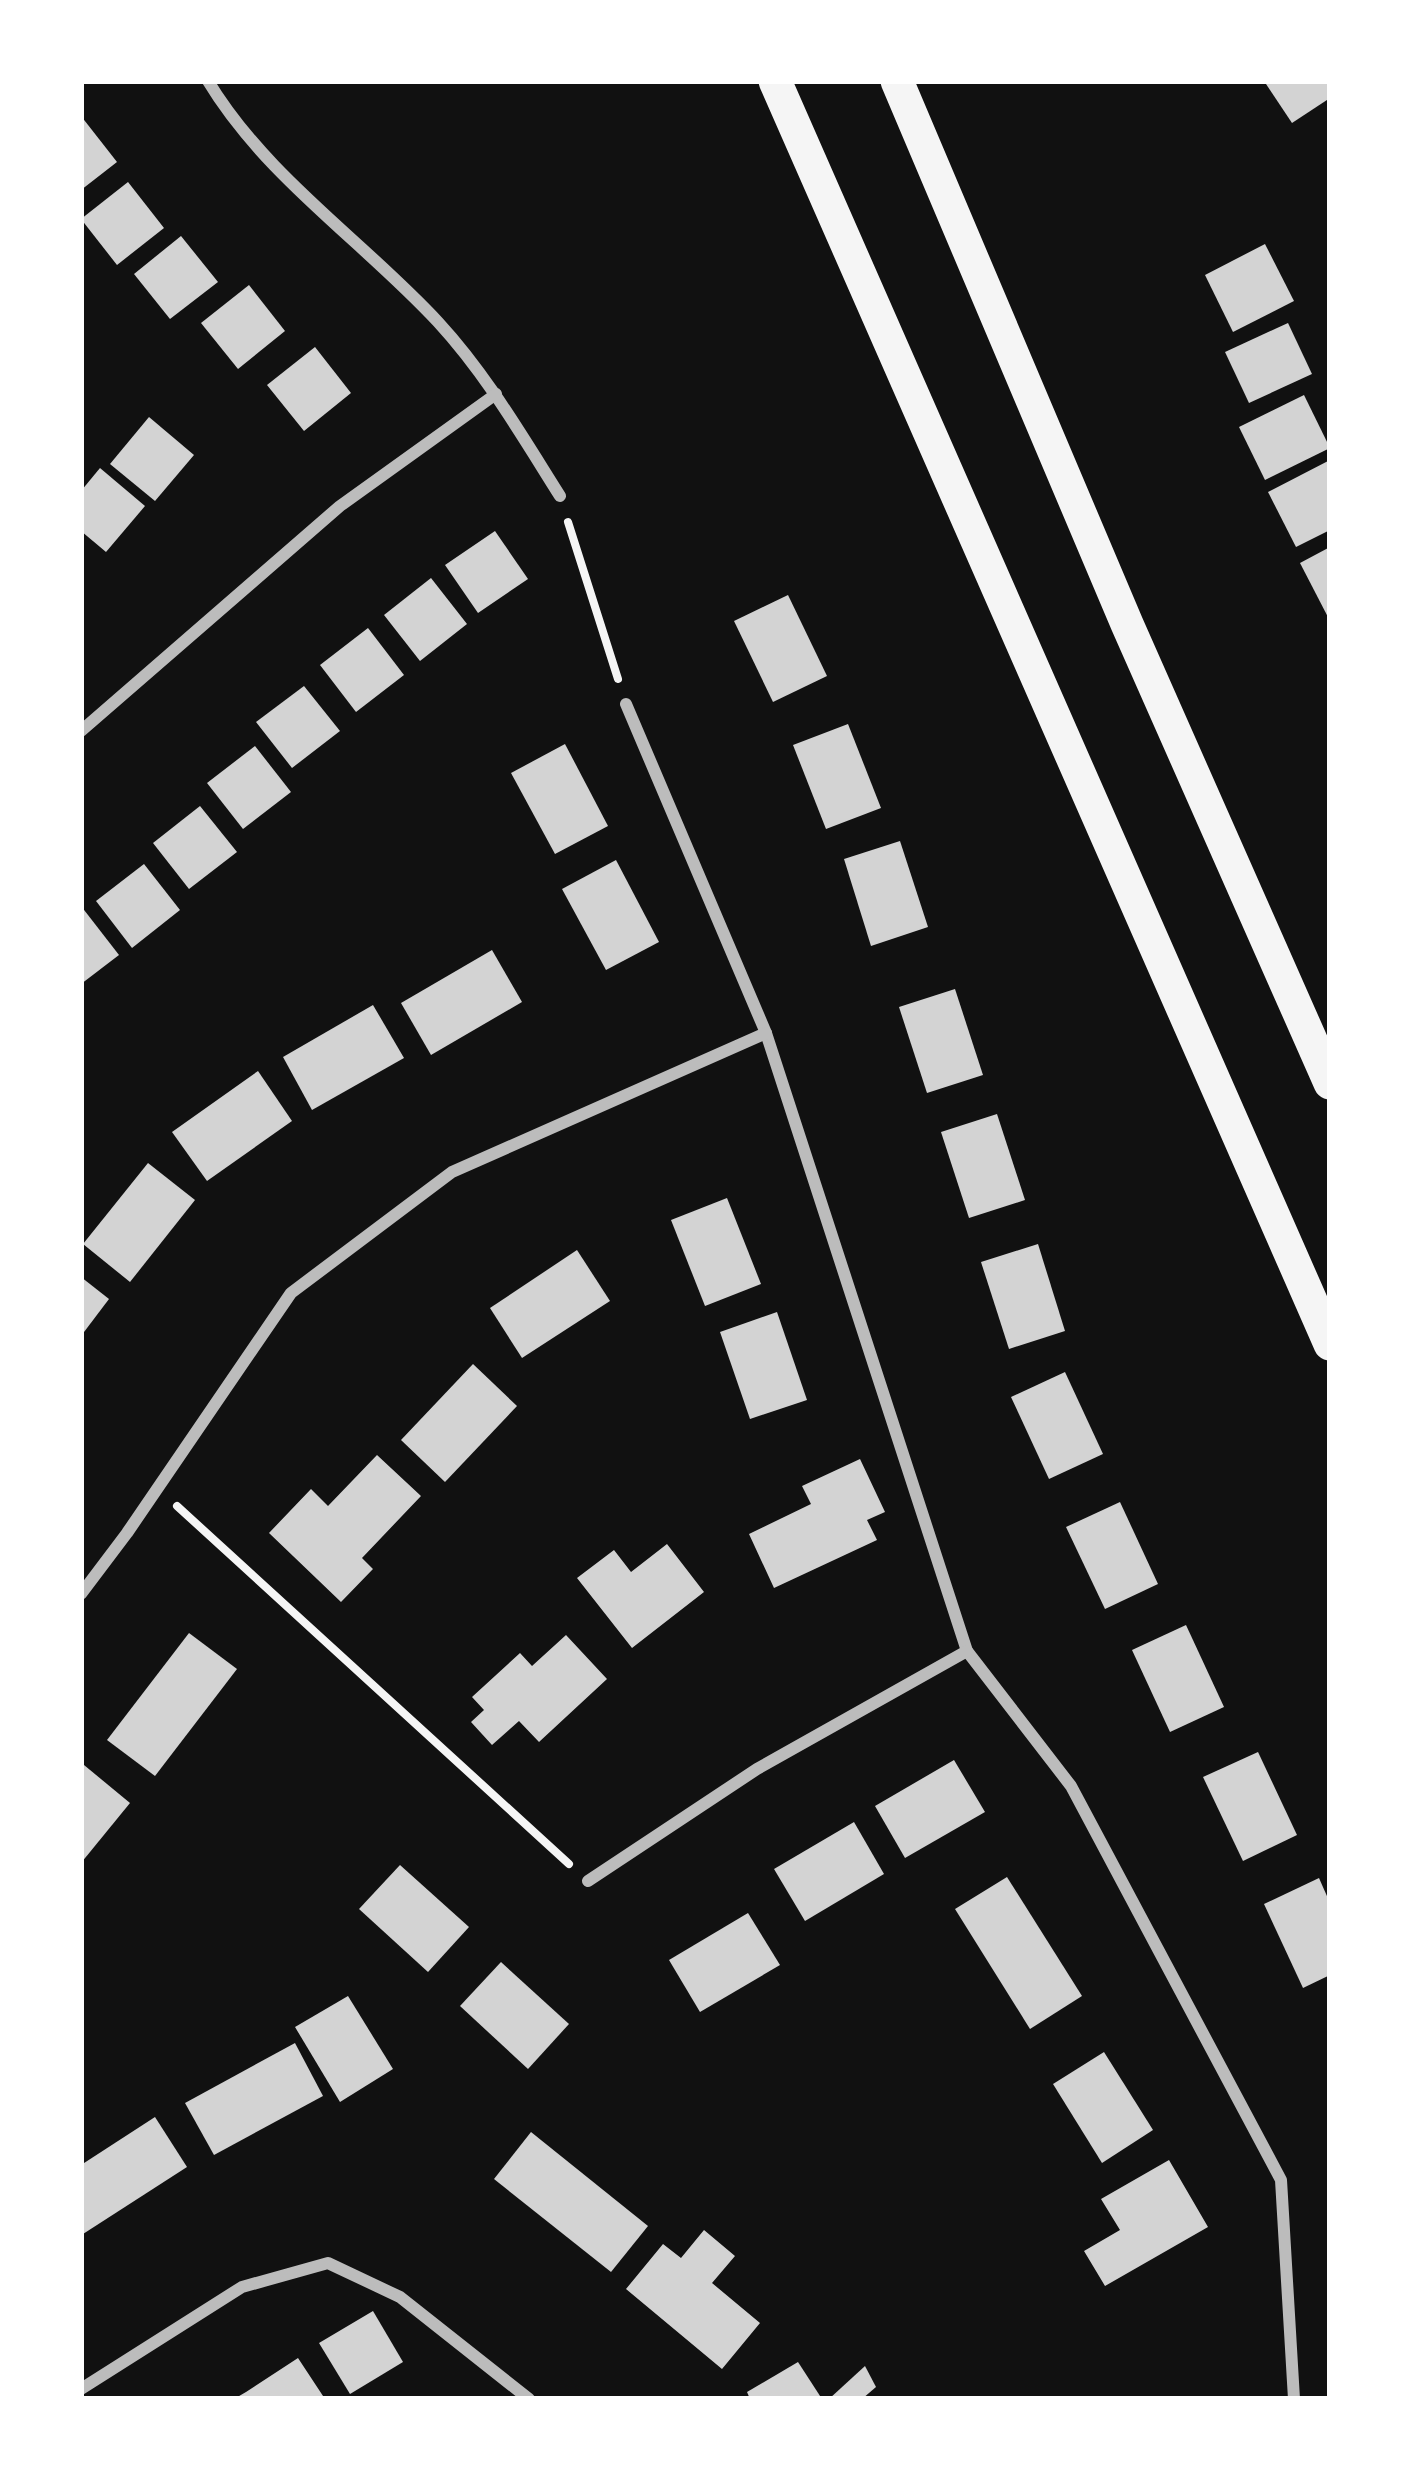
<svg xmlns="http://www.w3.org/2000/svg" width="1411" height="2480" font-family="Arial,sans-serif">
	<rect width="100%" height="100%" fill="#111"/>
	<g fill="#d3d3d3">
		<polygon points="1264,81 1330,81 1330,98 1292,123"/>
		<polygon points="81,116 117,162 81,190"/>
		<polygon points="128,182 164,228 117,265 81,219"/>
		<polygon points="181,236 218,282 170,319 134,274"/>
		<polygon points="1265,244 1294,301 1233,332 1205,275"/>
		<polygon points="249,285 285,331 238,369 201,323"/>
		<polygon points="1288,323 1312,374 1249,403 1225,352"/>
		<polygon points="315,347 351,393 304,431 267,385"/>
		<polygon points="1304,395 1330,448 1265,480 1239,427"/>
		<polygon points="149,417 194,455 155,501 110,464"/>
		<polygon points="1330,460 1330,530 1296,547 1268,492"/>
		<polygon points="100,468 145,506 106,552 81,531 81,491"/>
		<polygon points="495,531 528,579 478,613 445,565"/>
		<polygon points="1330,547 1330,621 1300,563"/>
		<polygon points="431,578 467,624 420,661 384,615"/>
		<polygon points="788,595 827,676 773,702 734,621"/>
		<polygon points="368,628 404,675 356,712 320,665"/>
		<polygon points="304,686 340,731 292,768 256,722"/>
		<polygon points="848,724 881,808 826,829 793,745"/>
		<polygon points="565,744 608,826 555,854 511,773"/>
		<polygon points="255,746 291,792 243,829 207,783"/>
		<polygon points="200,806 237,852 189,889 153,843"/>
		<polygon points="900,841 928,927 871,946 844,859"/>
		<polygon points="616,860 659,942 606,970 562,889"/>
		<polygon points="144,864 180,910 132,948 96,901"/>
		<polygon points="81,906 119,955 81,984"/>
		<polygon points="492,950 522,1002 431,1055 401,1003"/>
		<polygon points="955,989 983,1075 927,1093 899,1007"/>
		<polygon points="373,1005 404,1058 312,1110 283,1057"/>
		<polygon points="258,1071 292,1121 207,1181 172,1132"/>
		<polygon points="997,1114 1025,1200 969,1218 941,1132"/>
		<polygon points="148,1163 195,1200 130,1282 83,1244"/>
		<polygon points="727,1198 761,1284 705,1306 671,1220"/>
		<polygon points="1038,1244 1065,1331 1009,1349 981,1262"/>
		<polygon points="577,1250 610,1301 522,1358 490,1308"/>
		<polygon points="81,1277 109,1299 81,1336"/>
		<polygon points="777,1312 807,1400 750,1419 720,1332"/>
		<polygon points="473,1364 517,1406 445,1482 401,1440"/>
		<polygon points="1065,1372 1103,1454 1049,1479 1011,1397"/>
		<polygon points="377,1455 421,1496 362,1558 373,1569 341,1602 269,1533 311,1489 328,1506"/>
		<polygon points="860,1459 885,1512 867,1520 877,1540 774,1588 749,1534 811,1504 802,1486"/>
		<polygon points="1120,1502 1158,1584 1105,1609 1066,1527"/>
		<polygon points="667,1544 704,1592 632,1648 577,1578 614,1550 631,1572"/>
		<polygon points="1186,1625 1224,1707 1170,1732 1132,1650"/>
		<polygon points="189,1633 237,1669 155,1776 107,1740"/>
		<polygon points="566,1635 607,1679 539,1742 519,1721 492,1745 471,1722 484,1710 472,1697 520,1653 532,1666"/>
		<polygon points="1258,1752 1297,1835 1243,1861 1203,1777"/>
		<polygon points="954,1760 985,1812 905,1858 875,1806"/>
		<polygon points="84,1765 130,1803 81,1863 81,1768"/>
		<polygon points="854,1822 884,1874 805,1921 774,1869"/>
		<polygon points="400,1865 469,1927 428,1972 359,1909"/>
		<polygon points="1007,1877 1082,1996 1030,2029 955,1909"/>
		<polygon points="1319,1878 1330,1903 1330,1975 1303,1988 1264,1904"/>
		<polygon points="748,1913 780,1965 700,2012 669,1960"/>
		<polygon points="501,1962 569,2024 528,2069 460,2006"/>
		<polygon points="348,1996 393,2069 340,2102 295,2027"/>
		<polygon points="295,2043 323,2096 214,2155 185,2103"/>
		<polygon points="1104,2052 1153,2130 1102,2163 1053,2084"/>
		<polygon points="155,2117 187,2167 83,2234 81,2165"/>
		<polygon points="531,2132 648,2226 611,2272 494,2179"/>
		<polygon points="1169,2160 1208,2227 1105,2286 1084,2251 1120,2230 1101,2199"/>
		<polygon points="704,2230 735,2256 712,2283 760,2323 722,2369 626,2289 663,2244 681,2258"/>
		<polygon points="373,2311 403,2362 350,2394 319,2343"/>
		<polygon points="298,2358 325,2399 234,2399 246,2392"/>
		<polygon points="798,2362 822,2399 750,2399 747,2392"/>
		<polygon points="865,2366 876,2387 862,2399 829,2399"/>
	</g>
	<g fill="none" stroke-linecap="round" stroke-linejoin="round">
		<g stroke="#f5f5f5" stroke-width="8">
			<polyline points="568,522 618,679"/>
			<polyline points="177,1506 569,1864"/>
		</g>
		<g stroke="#bcbcbc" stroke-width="12">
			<path d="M208 81C266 177 363 241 438 322 486 374 522 436 560 496"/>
			<polyline points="626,704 766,1033 967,1651 1071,1786 1281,2180 1294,2399"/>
			<polyline points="81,731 340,506 496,394"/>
			<polyline points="81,1594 127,1533 291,1293 452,1172 766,1033"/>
			<polyline points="588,1881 757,1769 967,1651"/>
			<polyline points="81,2389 242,2287 328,2263 400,2297 529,2399"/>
		</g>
		<g stroke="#f5f5f5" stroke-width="33">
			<polyline points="775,81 1330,1344"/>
			<polyline points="897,81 1127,624 1330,1083"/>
		</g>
	</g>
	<rect width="1411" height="2480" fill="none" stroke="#ffffff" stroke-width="168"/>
</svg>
